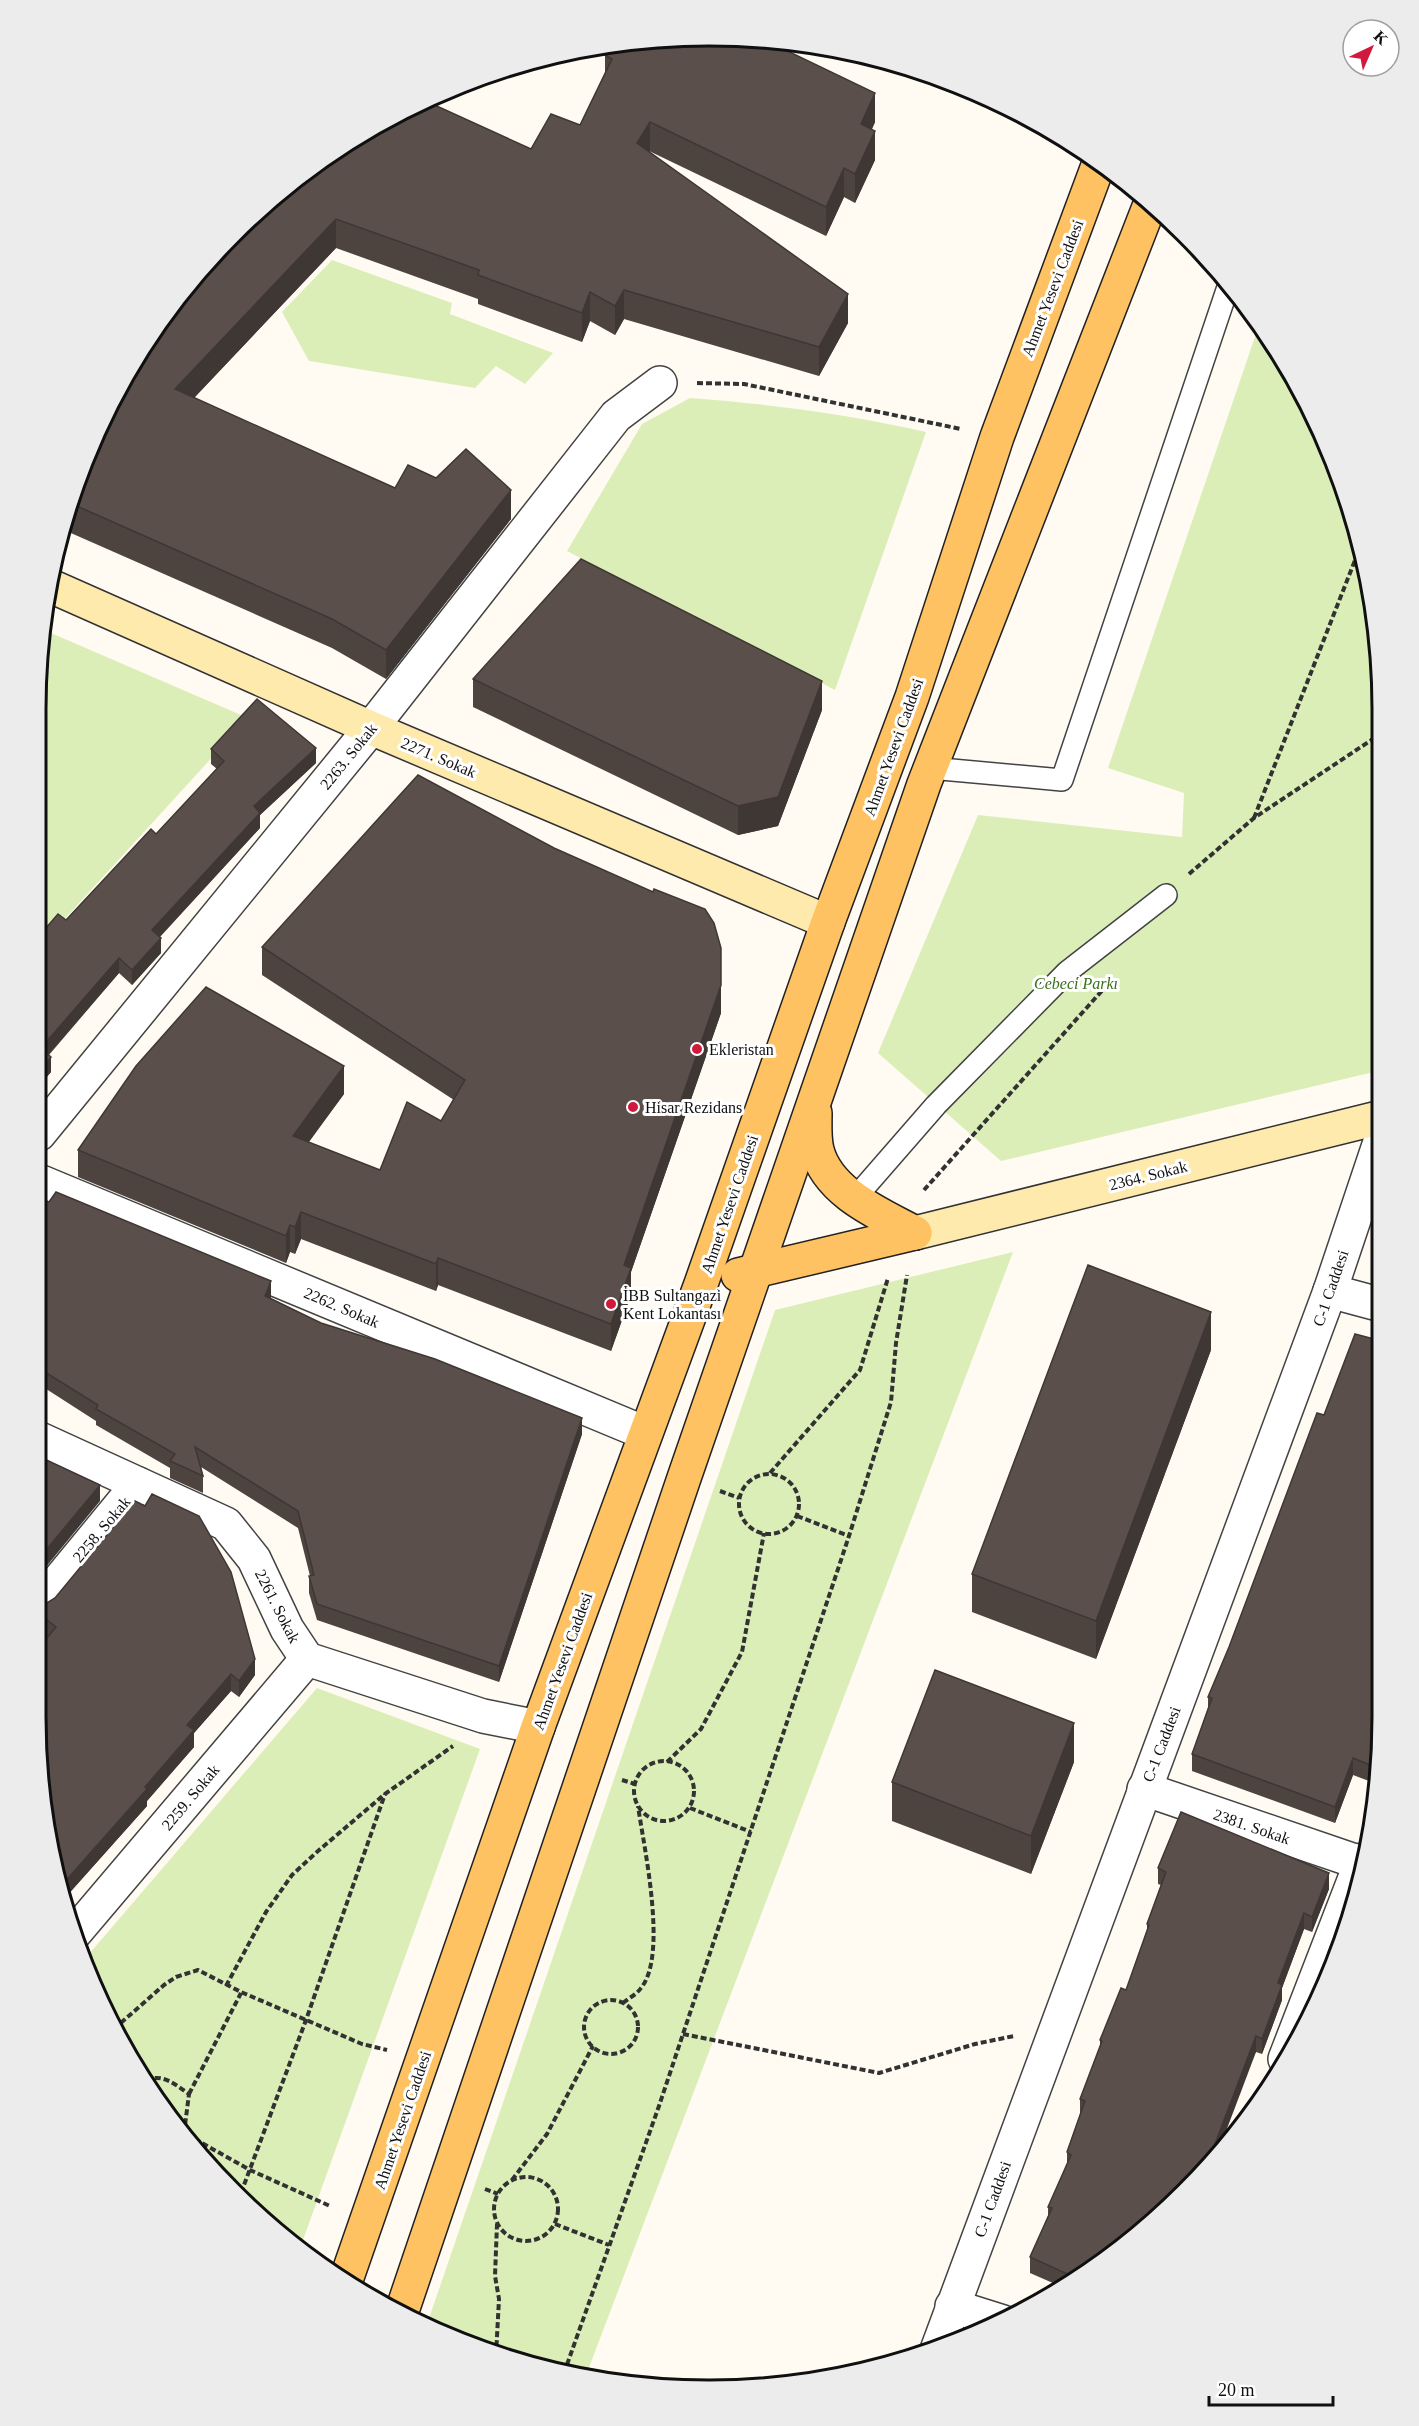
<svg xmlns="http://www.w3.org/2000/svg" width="1419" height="2426" font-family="'Times New Roman',serif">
	<rect width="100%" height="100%" fill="#fffbf3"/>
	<g fill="#dceeb8">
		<polygon points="332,260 452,303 450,314 553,353 525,384 496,366 475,388 309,361 282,312"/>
		<polygon points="1259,325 1293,373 1347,493 1382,665 1382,1070 1001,1161 878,1053 978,815 1182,837 1184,793 1108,768"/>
		<path d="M690 398C770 404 848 414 926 432L835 690 567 551 642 424Z"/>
		<polygon points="44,630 248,718 39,947 37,665"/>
		<polygon points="1013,1252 585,2378 493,2354 426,2327 775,1310"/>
		<polygon points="317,1688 480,1749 299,2251 175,2126 106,2015 83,1961"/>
	</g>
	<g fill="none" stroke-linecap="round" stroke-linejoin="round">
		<defs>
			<g id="lane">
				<polyline points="930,768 1062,780 1229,284"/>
				<polyline points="855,1198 936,1105 1067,972 1166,895"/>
			</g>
			<g id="street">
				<polyline points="39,1134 371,728 616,416 660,383"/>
				<polyline points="39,1181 645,1433"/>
				<polyline points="1330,1291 1382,1305"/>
				<polyline points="40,1439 226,1524 254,1559 287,1629 307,1659 483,1716 538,1727"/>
				<polyline points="41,1602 138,1484"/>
				<polyline points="1144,1789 1361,1863"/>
				<polyline points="73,1935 307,1659"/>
				<polyline points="1285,2059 1362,1860"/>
				<polyline points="952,2306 1003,2322"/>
				<polyline points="937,2350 1330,1291 1382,1136"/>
			</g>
			<g id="secondary">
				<polyline points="53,587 371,728 828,922"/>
				<polyline points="915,1233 1382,1117"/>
			</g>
			<g id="primary">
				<path d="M815 1113C815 1125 814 1138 817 1150 828 1193 880 1214 915 1233"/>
				<polyline points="738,1275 915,1233"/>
				<polyline points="346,2280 538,1727 701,1284 828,922 912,697 997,437 1099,163"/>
				<polyline points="401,2314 684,1478 924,784 1149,207"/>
			</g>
		</defs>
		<use href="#lane" stroke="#434343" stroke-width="24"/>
		<use href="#street" stroke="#434343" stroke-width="36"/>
		<use href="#secondary" stroke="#323232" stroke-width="36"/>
		<use href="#primary" stroke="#212121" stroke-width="36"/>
		<g stroke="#323232" stroke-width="4" stroke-dasharray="6 3" stroke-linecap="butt">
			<polyline points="697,383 744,384 961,429"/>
			<polyline points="1254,818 1359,550"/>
			<polyline points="1189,874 1254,818 1382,733"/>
			<polyline points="924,1190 1107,985"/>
			<polyline points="770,1473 860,1370 888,1278"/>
			<circle cx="769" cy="1504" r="30"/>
			<polyline points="720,1491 739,1498"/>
			<polyline points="797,1516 849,1536"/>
			<circle cx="664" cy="1791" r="30"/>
			<polyline points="667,1762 701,1729 742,1652 764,1533"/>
			<polyline points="622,1780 635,1784"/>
			<polyline points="690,1808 751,1832"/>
			<polyline points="226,1986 266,1912 292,1875 318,1851 385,1794 453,1746"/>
			<circle cx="611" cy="2027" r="27"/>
			<path d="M623 2003C629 1998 637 1994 641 1988 668 1955 644 1848 638 1806"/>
			<polyline points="114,2029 164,1985 176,1977 198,1970 241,1992 362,2044 387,2050"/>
			<polyline points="683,2034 879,2073 975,2044 1014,2036"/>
			<path d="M146 2080C163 2073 176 2085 189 2094L184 2133 250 2170 330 2206"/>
			<polyline points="189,2094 241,1993"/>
			<circle cx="526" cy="2209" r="32"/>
			<polyline points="512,2180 547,2134 593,2046"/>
			<polyline points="485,2189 498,2194"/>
			<polyline points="241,2193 306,2020 385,1794"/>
			<polyline points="555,2224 609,2245"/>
			<polyline points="496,2355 499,2299 495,2276 497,2224"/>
			<polyline points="564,2373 659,2106 849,1536 891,1402 896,1343 907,1275"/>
		</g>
		<use href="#lane" stroke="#fff" stroke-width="21"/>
		<use href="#street" stroke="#fff" stroke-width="33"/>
		<use href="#secondary" stroke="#ffeaae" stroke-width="33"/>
		<use href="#primary" stroke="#ffc263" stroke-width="33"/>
	</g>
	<g fill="#4d4440">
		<polygon points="784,43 784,49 875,122 872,129 875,160 855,203 844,197 826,236 649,151 848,323 819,376 624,319 615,335 590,321 582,342 478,304 478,299 336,248 194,398 395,488 511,519 386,679 332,648 64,530 72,493 234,233 531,149 580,125 605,73 605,55"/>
		<polygon points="473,679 822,710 778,826 738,835 473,707"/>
		<polygon points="211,749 316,763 260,815 260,828 160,937 161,953 132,985 119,973 49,1055 51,1072 39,1086 39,936 66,920 156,834 217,769 211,764"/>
		<polygon points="262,947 721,1013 631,1272 631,1295 611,1351 438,1285 436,1291 301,1239 295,1254 290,1252 286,1263 78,1177 78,1150 344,1094 308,1142 380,1170 441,1121 454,1100 262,975"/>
		<polygon points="39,1198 271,1298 321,1323 582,1434 499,1682 317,1620 309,1593 309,1576 310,1576 298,1528 201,1467 203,1476 203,1493 170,1478 170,1468 96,1425 96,1421 40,1385"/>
		<polygon points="1211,1350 1096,1659 972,1612 972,1574"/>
		<polygon points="41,1604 255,1675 239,1697 231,1691 194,1733 194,1747 147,1801 147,1806 64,1899 42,1805 48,1637 41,1631"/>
		<polygon points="1208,1697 1382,1761 1377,1784 1353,1775 1335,1823 1192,1771 1192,1754 1208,1708"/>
		<polygon points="1074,1762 1031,1874 892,1821 892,1782"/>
		<polygon points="1158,1868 1329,1889 1312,1932 1304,1929 1282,1988 1282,2000 1262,2054 1256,2052 1119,2251 1062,2287 1030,2273 1030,2257 1048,2216 1048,2207 1067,2165 1067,2152 1080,2114 1080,2099 1100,2047 1100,2040 1126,1990 1147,1931 1147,1924 1161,1885 1158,1884"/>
	</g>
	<g fill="#3f3734">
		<polygon points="781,43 784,43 784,67 779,47"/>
		<polygon points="875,93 875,122 861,153 861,124"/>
		<polygon points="650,122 650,151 637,172 637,143"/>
		<polygon points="875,131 875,160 855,203 855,174"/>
		<polygon points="844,168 844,197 826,236 826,207"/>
		<polygon points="336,219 336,248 175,418 175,389"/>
		<polygon points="624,290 624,319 615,335 615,306"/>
		<polygon points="590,292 590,321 582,342 582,313"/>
		<polygon points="848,294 848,323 819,376 819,347"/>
		<polygon points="511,490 511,519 386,679 386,650"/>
		<polygon points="822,681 822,710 778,826 738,835 738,806"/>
		<polygon points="316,748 316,763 260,815 260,828 152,945 152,930 254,806"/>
		<polygon points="161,938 161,953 132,985 132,970"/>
		<polygon points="119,958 119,973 41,1063 41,1048"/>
		<polygon points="721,985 721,1013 631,1272 631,1295 611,1351 611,1324 624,1265"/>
		<polygon points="51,1057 51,1072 39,1086 39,1071"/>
		<polygon points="344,1066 344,1094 293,1164 293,1136"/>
		<polygon points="301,1212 301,1239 295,1254 295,1227"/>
		<polygon points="290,1225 290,1252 286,1263 286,1236"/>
		<polygon points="438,1258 438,1285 436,1291 436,1264"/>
		<polygon points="271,1281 271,1298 265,1312 265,1296"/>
		<polygon points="1211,1312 1211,1350 1096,1659 1096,1621"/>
		<polygon points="582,1418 582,1434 499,1682 499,1666"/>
		<polygon points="100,1485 100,1501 41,1573 41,1556"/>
		<polygon points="255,1659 255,1675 239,1697 239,1681"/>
		<polygon points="231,1674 231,1691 194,1733 194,1747 147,1801 147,1806 64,1899 61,1886 187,1725"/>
		<polygon points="1074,1723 1074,1762 1031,1874 1031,1836"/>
		<polygon points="1353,1758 1353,1775 1335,1823 1335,1807"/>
		<polygon points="1329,1873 1329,1889 1312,1932 1312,1917"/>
		<polygon points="1304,1913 1304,1929 1282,1988 1282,2000 1262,2054 1262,2039 1278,1983"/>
		<polygon points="1256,2036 1256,2052 1217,2155 1210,2163 1210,2157"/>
	</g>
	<g fill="#5a4f4b" stroke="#3f3734" stroke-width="1.5">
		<polygon points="710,36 781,43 779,47 875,93 861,124 875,131 855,174 844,168 826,207 650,122 637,143 848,294 819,347 624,290 615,306 590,292 582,313 478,275 479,270 336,219 175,389 395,488 408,465 436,478 466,449 511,490 386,650 332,619 70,503 72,493 150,335 234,233 336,149 426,101 531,149 551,114 580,125 612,59 605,55 609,46"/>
		<polygon points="581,559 822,681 778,797 738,806 473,679"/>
		<polygon points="257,699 316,748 254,806 260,813 152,930 161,938 132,970 119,958 41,1048 51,1057 39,1071 39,967 42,963 39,960 39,936 58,914 66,920 151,829 156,834 224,761 211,749"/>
		<polygon points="418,775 554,848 653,892 654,889 705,909 714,923 721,948 721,985 624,1265 631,1268 611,1324 438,1258 436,1264 301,1212 295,1227 290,1225 286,1236 78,1150 136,1066 206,987 344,1066 293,1136 380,1170 407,1102 441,1121 465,1080 262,947"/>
		<polygon points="56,1192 271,1281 265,1296 321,1323 435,1359 582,1418 499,1666 317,1604 309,1576 314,1575 298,1511 195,1447 203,1476 170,1461 175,1454 96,1409 98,1405 40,1369 39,1198 49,1202"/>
		<polygon points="1088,1265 1211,1312 1096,1621 972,1574"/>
		<polygon points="1355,1334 1382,1341 1382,1761 1380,1769 1353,1758 1335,1807 1192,1754 1212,1698 1208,1697 1229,1647 1317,1413 1324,1415"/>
		<polygon points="40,1457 100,1485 41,1556"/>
		<polygon points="152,1494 199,1516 231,1572 255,1659 239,1681 231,1674 187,1725 194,1730 145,1787 147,1789 61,1886 42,1805 41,1645 56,1627 41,1615 41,1604 47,1603 55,1598 135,1501 145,1506"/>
		<polygon points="935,1670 1074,1723 1031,1836 892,1782"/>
		<polygon points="1181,1812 1329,1873 1312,1917 1304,1913 1278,1983 1282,1985 1262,2039 1256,2036 1210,2157 1214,2158 1186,2192 1119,2251 1076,2278 1030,2257 1052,2208 1048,2207 1071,2155 1067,2152 1085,2101 1080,2099 1102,2041 1100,2040 1121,1988 1126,1990 1149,1925 1147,1924 1166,1872 1158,1868"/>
	</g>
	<g fill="#d0193c" stroke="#fff" stroke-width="2">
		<circle cx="697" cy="1049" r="6"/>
		<circle cx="633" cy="1107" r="6"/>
		<circle cx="611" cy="1304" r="6"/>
	</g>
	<g text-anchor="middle" stroke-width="6" stroke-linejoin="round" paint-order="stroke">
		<g font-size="16" fill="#101010" stroke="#fff">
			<text transform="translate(1052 288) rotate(-69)" y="6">Ahmet Yesevi Caddesi</text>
			<text transform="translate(893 747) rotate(-70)" y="6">Ahmet Yesevi Caddesi</text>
			<text transform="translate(348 756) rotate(-51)" y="6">2263. Sokak</text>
			<text transform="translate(439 757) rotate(23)" y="6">2271. Sokak</text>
			<text transform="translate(1148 1175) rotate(-14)" y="6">2364. Sokak</text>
			<text transform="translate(729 1204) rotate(-71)" y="6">Ahmet Yesevi Caddesi</text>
			<text transform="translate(1330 1288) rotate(-71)" y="6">C-1 Caddesi</text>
			<text transform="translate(342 1307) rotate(23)" y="6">2262. Sokak</text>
			<text transform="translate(101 1529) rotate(-50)" y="6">2258. Sokak</text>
			<text transform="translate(278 1606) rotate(63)" y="6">2261. Sokak</text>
			<text transform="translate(562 1661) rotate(-70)" y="6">Ahmet Yesevi Caddesi</text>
			<text transform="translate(1161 1744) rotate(-69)" y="6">C-1 Caddesi</text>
			<text transform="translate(190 1797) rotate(-50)" y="6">2259. Sokak</text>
			<text transform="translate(1252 1826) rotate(19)" y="6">2381. Sokak</text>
			<text transform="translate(402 2120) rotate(-71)" y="6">Ahmet Yesevi Caddesi</text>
			<text transform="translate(992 2199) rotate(-70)" y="6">C-1 Caddesi</text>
		</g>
		<g font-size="16" font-style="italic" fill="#377018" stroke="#fff">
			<text x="1076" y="989">Cebeci Parkı</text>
		</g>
		<g font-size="16" fill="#101010" stroke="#fff" text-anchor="start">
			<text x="709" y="1055">Ekleristan</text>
			<text x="645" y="1113">Hisar Rezidans</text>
			<text x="623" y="1301">İBB Sultangazi<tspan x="623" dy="18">Kent Lokantası</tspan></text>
		</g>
	</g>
	<path d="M0 0H1419V2426H0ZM709 46H709A663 663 0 0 1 1372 709V1717A663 663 0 0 1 709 2380H709A663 663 0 0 1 46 1717V709A663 663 0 0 1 709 46Z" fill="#ececec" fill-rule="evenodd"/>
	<path fill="none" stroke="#101010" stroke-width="3" d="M709 46H709A663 663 0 0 1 1372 709V1717A663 663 0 0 1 709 2380H709A663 663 0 0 1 46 1717V709A663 663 0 0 1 709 46Z"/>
	<g transform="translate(1371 48) rotate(44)"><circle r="28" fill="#ffffff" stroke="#9f9f9f" stroke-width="1.5"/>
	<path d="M0-4.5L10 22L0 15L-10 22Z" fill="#d0193c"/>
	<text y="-9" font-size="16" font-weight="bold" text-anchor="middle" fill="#101010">K</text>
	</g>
	<path d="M1209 2396v9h124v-9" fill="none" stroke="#101010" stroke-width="3"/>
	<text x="1218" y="2396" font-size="18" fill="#101010" stroke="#ffffff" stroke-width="4.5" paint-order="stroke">20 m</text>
</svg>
